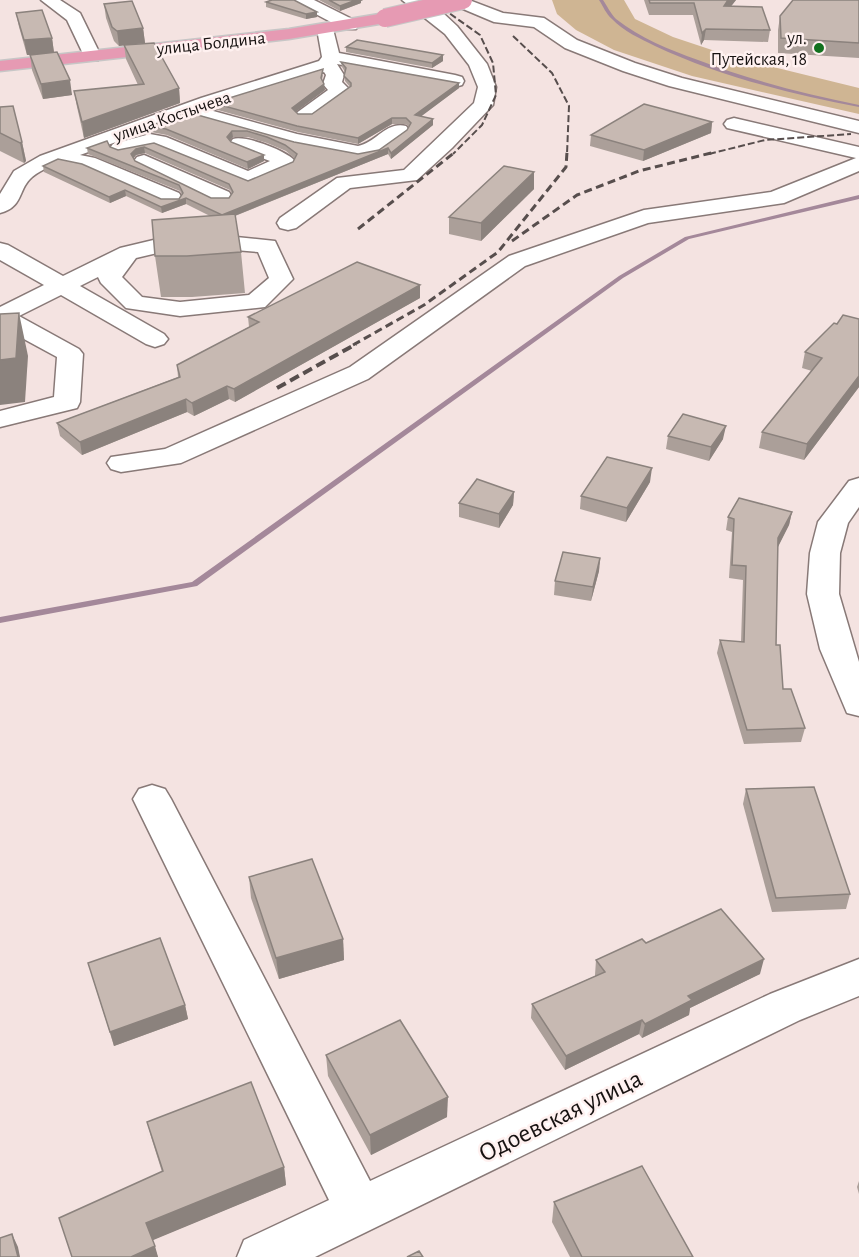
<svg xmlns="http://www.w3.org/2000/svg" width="859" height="1257" font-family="'Alegreya Sans',sans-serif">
	<rect width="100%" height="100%" fill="#f4e3e1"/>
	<polygon fill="#cfb593" points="552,0 624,0 635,19 673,37 736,58 859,88 859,114 692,76 614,50 576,30 557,14"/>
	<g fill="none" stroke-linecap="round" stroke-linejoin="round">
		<g fill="#a4889a" fill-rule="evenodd">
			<path d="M599 0H603C607 6 611 14 616 19 640 38 670 50 698 60 750 80 804 94 859 105V107C790 94 719 76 655 46 641 39 623 31 612 19 606 14 603 6 599 0Z"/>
			<polygon points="859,195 859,199 689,239 623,278 197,586 0,623 0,617 192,582 619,276 685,237"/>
		</g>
		<defs>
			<g id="minor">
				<polygon points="41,0 60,0 80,13 101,56 98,60 86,60 67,20"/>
				<polygon points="293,0 314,0 356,21 358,25 356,29 344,29 295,3"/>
				<polygon points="402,0 421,0 443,13 457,26 487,64 496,87 493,105 452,148 417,180 350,188 296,228 288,230 280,228 277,223 280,218 337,178 404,170 474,103 478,87 469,65 445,34"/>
				<polygon points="456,0 469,0 503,13 544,18 577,40 635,63 682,78 859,121 859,133 669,86 623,71 565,48 534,27 494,22 456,6 454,3"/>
				<path d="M326 24 332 25 339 53 455 75 462 77 464 81 462 85 455 87 337 64 344 75 342 82 350 90 312 118H298L295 114 328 90 323 84 326 75 324 72 206 109 297 134 358 146C376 143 386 121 406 126L409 130 406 134 378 154 358 158 295 146 188 116 80 155 95 158 179 193 182 198 179 203 171 204 163 203 84 168 59 163C51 166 36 172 30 179 18 191 23 207 0 213V194L14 171 40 156 201 98 319 61 322 57 317 29 320 25Z"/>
				<polygon points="734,118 859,147 859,171 784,203 648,223 525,266 368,379 181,463 121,472 111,469 107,463 111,457 165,449 350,367 509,256 644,210 771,192 856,158 727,128 724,124 727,120"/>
				<path d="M150 134 166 137 248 171 270 161 233 147 230 143 233 139C246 135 288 151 296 162L293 166 248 185 155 147 120 154 113 152 110 148 113 144Z"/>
				<polygon points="144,155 229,192 232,197 229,202 221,203 213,202 137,165 134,161 137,157"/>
				<path d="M187 232 275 241 293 279 265 307 180 316 126 308 101 283 98 277 80 286 164 334 168 339 164 344 155 347 146 344 61 295 19 316 79 349 83 354 80 402 77 408 0 427V411L54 397 57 357 0 326V307L44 285 0 260V243L8 245 63 276 120 248ZM187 246 258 252 269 278 249 295 180 302 142 297 122 277 136 258Z"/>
				<polygon points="859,478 859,507 848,523 840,553 839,594 859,662 859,716 847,713 820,649 807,594 810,553 818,522 849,481"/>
				<polygon points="152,785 165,789 171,799 370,1181 770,994 859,959 859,996 800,1020 315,1257 237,1257 244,1240 329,1200 133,799 139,789"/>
			</g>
			<polygon id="major" points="385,13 393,18 391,22 289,39 0,71 0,61 289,29"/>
		</defs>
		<use href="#minor" stroke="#887977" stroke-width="3"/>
		<use href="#major" stroke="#c7c6c6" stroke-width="3"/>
		<use href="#minor" fill="#fff" fill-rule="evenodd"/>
		<use href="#major" fill="#e69ab3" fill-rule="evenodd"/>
		<g stroke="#574e4d" stroke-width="2" stroke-dasharray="7 3" stroke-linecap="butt">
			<polyline points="442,8 480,35 493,63 496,95 482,125 453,154"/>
			<polyline points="513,36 552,73 569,106 567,154"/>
			<polyline points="709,154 765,140 851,134"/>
		</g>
		<g stroke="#574e4d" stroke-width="3" stroke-dasharray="8 4.5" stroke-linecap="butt">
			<polyline points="358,229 455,152"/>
			<polyline points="512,241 577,195 639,171 715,152"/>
			<polyline points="353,345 424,305 498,252 566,167 567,152"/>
		</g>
		<polyline stroke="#574e4d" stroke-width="4" stroke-dasharray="10 5" stroke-linecap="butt" points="277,388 356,344"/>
		<defs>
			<polyline id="major-bridge" points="385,18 463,0"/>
		</defs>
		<use href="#major-bridge" stroke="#c7c6c6" stroke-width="20" stroke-linecap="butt"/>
		<use href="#major-bridge" stroke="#e69ab3" stroke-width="18"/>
	</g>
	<g fill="#ab9f99" fill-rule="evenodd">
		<polygon points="269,0 294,0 317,12 317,17 306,19 266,7 266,2 269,1"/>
		<polygon points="319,0 363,0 361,1 361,3 340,11"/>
		<polygon points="644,0 736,0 731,6 770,30 768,42 704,40 701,45 693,15 649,15"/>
		<polygon points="859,0 859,58 778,53 778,30 780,16"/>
		<polygon points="104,4 143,28 145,43 132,44 179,88 180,103 84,138 77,107 74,91 138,85 126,59 124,45 119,46 114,41 106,18"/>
		<polygon points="16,13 52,38 54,52 72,95 43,99 32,70 30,55 27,55 19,27"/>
		<polygon points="346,47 443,61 432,68 346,52"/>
		<path d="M341 62 459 83V88L421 116 433 119V125L391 159 388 154 235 216 241 252 245 293 192 297H161L155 256 210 216 186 204 162 213 126 196 110 203 44 172 43 166 161 199H179L182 195 180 191 88 154 87 148 110 147 118 150 154 143 248 181 293 162 295 159 286 151 267 143 248 137H233L230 141 231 142 264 155V161L248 169 167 135 151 132 150 126 187 112 294 142 358 154 379 150 407 130 409 127 406 124H392L358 144 298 132 214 109 213 103 323 75 322 80 325 90 295 112 298 114H312L350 87 345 81V72L342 67ZM145 153 230 190 232 194 229 198H211L135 161 134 158 136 155Z"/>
		<polygon points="0,107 22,142 26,161 24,163 0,151"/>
		<polygon points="712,122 711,133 643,161 590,146 591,135"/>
		<polygon points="534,172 534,189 481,241 449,234 449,217"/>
		<polygon points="420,285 420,298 235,402 229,399 194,416 187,412 82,455 60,436 57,423 178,377 177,365 249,327 248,317"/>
		<polygon points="859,319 859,387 804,460 759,448 762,432 812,371 802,368 805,352 837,324"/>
		<polygon points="668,436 723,439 709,461 666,449"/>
		<polygon points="650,482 626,522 580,509 581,496"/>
		<polygon points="514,492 513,505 499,528 459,517 459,503"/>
		<polygon points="792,512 789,525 778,546 776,645 783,689 805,728 801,742 744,744 717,653 720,640 741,642 743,580 729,578 732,532 726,530 728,517"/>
		<polygon points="600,558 599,571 591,601 554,595 555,581"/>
		<polygon points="746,789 850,894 846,909 772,912 743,804"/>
		<polygon points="249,877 343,939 344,960 279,979 251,898"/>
		<polygon points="646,943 760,974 690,1008 689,1015 642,1038 639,1034 565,1070 531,1018 532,1004 595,976 595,975 596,960"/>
		<polygon points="88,963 185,1005 188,1019 114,1046"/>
		<polygon points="326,1055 447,1117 371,1155 328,1076"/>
		<polygon points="147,1122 284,1167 286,1185 152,1240 158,1257 72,1257 162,1172 152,1140"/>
		<polygon points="859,1181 859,1194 857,1187"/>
		<polygon points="554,1202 693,1257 570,1257 552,1222"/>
	</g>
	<g fill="#8b827d">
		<polygon points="356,0 363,0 361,1 361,3 340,11 340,6"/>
		<polygon points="728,0 736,0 722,18 724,6"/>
		<polygon points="317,12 317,17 306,19 306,14"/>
		<polygon points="143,28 145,43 119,46 117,31"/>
		<polygon points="706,29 704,40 701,45 702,33"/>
		<polygon points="52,38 54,53 27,55 24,40"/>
		<polygon points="443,55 443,61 432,68 432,63"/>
		<polygon points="70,80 72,95 43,99 41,84"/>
		<polygon points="459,83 459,88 415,121 415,115"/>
		<polygon points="324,84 325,90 293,114 292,108"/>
		<polygon points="179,88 180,103 84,138 82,122"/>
		<polygon points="392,118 392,124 358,144 358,138"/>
		<polygon points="433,119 433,125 391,159 391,153"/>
		<polygon points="712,122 711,133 643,161 644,150"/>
		<polygon points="232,131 233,137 228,143 227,137"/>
		<polygon points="22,142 26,161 24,163 20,143"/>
		<polygon points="144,147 145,153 136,155 132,160 131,154 136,149"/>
		<polygon points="388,148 388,154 222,221 222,215"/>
		<polygon points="264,155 264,161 248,169 247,162"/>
		<polygon points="534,172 534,189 481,241 481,223"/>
		<polygon points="125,190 126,196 110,203 109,197"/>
		<polygon points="186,198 186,204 162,213 161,207"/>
		<polygon points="420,285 420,298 235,402 234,389"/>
		<polygon points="19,313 28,356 25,402 0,405 0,360"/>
		<polygon points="859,376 859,387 804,460 807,444"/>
		<polygon points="227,386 229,399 194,416 192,403"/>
		<polygon points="186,399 187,412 82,455 80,442"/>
		<polygon points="726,426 723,439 709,461 711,447"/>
		<polygon points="652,468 650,482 626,522 627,508"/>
		<polygon points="514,492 513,505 499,528 499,514"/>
		<polygon points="792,512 789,525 776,551 778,538"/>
		<polygon points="600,558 599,571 591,601 593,587"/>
		<polygon points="343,939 344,960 279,979 276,958"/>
		<polygon points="764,959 760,974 690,1008 689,1015 642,1038 645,1024 688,996"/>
		<polygon points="185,1005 188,1019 114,1046 110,1032"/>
		<polygon points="642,1020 639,1034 565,1070 566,1056"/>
		<polygon points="448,1097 447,1117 371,1155 370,1135"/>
		<polygon points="284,1167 286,1185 151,1241 146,1223"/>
		<polygon points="12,1234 18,1247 20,1257 18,1257"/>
		<polygon points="155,1246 158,1257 131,1257"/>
	</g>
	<g fill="#c7b9b2" stroke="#8b827d" stroke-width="1.5" fill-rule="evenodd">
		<polygon points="272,0 294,0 317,12 306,14 266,2"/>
		<polygon points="329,0 356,0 340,6"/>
		<polygon points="649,0 728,0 724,6 762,7 770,30 706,29 702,33 694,3 650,3"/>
		<polygon points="793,0 859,0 859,43 781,38 780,16"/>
		<polygon points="132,1 143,28 117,31 112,27 104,4"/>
		<polygon points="42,10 52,38 24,40 16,13"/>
		<polygon points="357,40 443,55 432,63 346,47"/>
		<polygon points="154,43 179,88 82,122 74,91 144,84 124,45"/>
		<polygon points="57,52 70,80 41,84 30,55"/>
		<path d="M341 62 459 83 415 115 433 119 391 153 388 148 222 215 186 198 161 207 125 190 109 197 43 166 58 159 82 164 161 199H179L183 193 179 185 87 148 107 141 110 147 118 150 154 143 248 181 293 162 297 154 285 145 267 137 247 131H232L227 137 231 142 264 155 247 162 166 129 150 126 187 112 294 142 358 154 379 150 407 130 411 123 406 118H392L358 138 297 126 213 103 323 69 321 78 324 84 292 108 298 114H312L351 86V83L344 76 346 68ZM144 147 229 184 233 192 229 198H211L135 161 131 154 136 149Z"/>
		<polygon points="644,104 712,122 644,150 591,135"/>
		<polygon points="13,106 22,142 20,143 0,133 0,107"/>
		<polygon points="504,166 534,172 481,223 449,217"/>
		<polygon points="235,214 241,252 187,256 155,256 152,220"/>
		<polygon points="357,262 420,285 234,389 227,386 192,403 186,399 80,442 57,423 180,377 177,365 259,322 248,317"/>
		<polygon points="19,313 16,358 0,360 0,314"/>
		<polygon points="843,315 859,319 859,376 807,444 762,432 822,358 805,352 834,323 837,324"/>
		<polygon points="683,414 726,426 711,447 668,436"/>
		<polygon points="607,457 652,468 627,508 581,496"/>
		<polygon points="477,479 514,492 499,514 459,503"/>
		<polygon points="739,498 792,512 778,538 776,645 780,645 783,689 791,689 805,728 747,730 720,640 744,642 746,566 732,565 734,519 728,517"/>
		<polygon points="563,552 600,558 593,587 555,581"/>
		<polygon points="814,787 850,894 776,898 746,789"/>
		<polygon points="312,859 343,939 276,958 249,877"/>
		<polygon points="721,909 764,959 688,996 692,1000 645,1024 642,1020 566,1056 532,1004 605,972 596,960 642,939 646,943"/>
		<polygon points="160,938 185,1005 110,1032 88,963"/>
		<polygon points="400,1020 448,1097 370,1135 326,1055"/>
		<polygon points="251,1082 284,1167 146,1223 155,1246 131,1257 72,1257 59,1218 163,1171 147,1122"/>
		<polygon points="642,1166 693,1257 582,1257 554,1202"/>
		<polygon points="12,1234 18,1257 0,1257 0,1238"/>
		<polygon points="419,1251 423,1257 407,1257"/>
	</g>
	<circle fill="#12711f" stroke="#fff1f0" stroke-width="2" cx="819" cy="48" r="6"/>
	<g text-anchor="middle" stroke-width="5" stroke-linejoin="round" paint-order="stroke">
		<g font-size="18" fill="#171211" stroke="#fff1f0" text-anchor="end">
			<text x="807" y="44">ул.<tspan x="807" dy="21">Путейская, 18</tspan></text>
		</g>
		<g font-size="18" fill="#171211" stroke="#fff1f0">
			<text transform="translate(211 43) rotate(-6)" y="6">улица Болдина</text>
			<text transform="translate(172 116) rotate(-19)" y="6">улица Костычева</text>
		</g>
		<g font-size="26" fill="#171211" stroke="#fff1f0">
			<text transform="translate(560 1115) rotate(-26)" y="9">Одоевская улица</text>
		</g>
	</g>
</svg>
